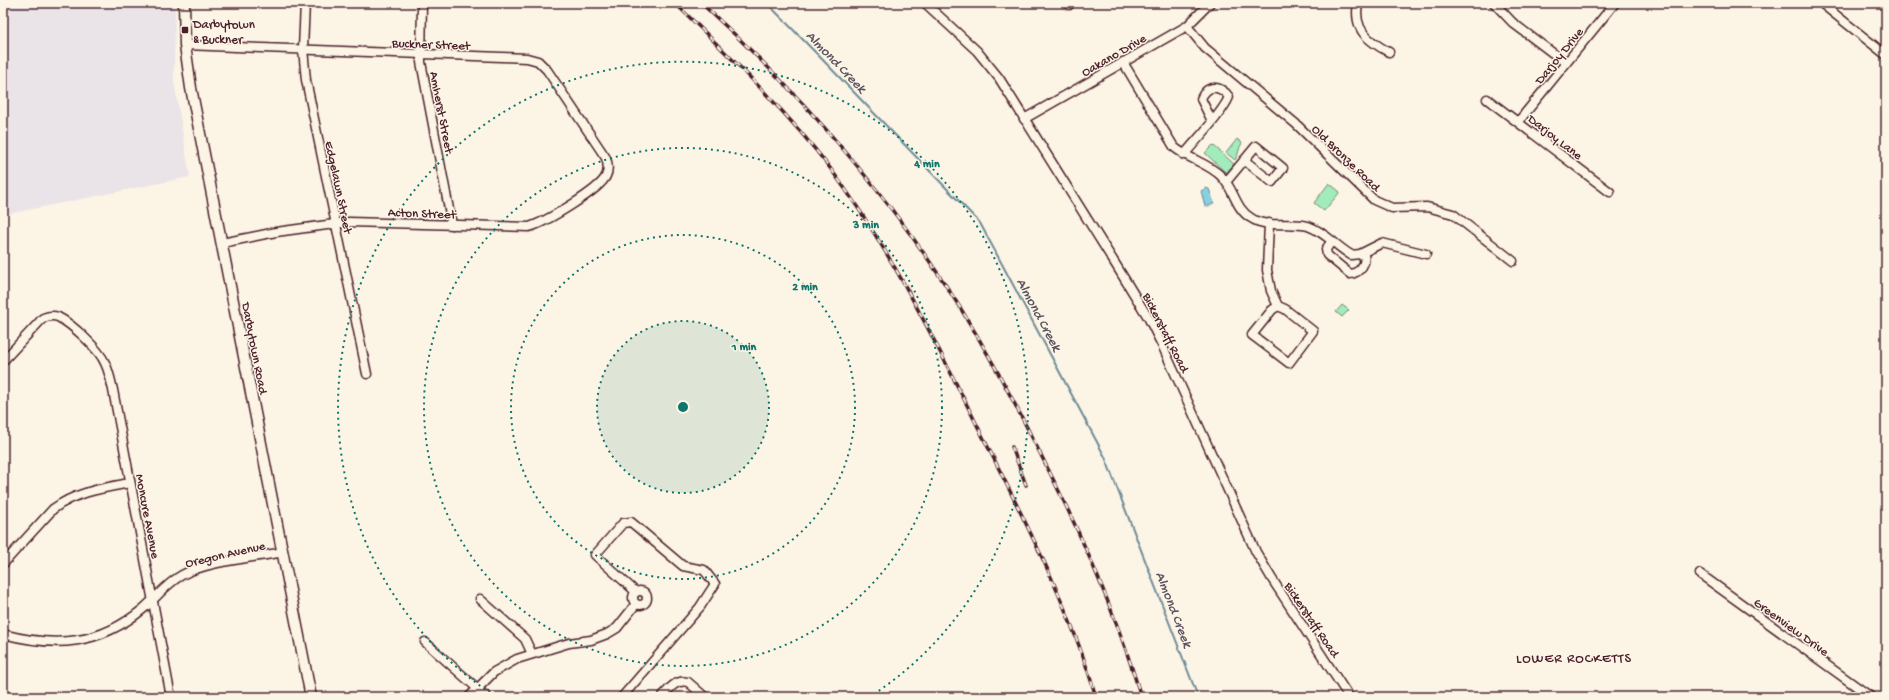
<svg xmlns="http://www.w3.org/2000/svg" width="1889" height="700" font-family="'Gochi Hand',sans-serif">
	<rect width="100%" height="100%" fill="#fcf5e5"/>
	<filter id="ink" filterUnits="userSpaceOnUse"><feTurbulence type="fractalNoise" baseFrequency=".025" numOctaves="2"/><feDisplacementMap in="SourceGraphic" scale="8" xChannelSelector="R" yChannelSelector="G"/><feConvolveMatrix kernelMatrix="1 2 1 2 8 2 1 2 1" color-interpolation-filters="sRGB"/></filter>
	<g filter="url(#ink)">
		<polygon fill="#eae4e8" points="3,3 175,3 174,81 190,177 3,215"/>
		<g fill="#a2ebba" stroke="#768572">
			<path d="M1237 139 1242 143C1238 149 1239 155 1235 160L1226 153Z"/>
			<polygon points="1213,145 1234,164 1226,173 1205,153"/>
			<polygon points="1329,183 1340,192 1324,211 1314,203"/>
			<polygon points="1342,305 1349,310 1342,317 1336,312"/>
		</g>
		<polygon fill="#84d2e1" stroke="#6d8a98" points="1206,188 1209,189 1214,203 1209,206 1205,206 1201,191"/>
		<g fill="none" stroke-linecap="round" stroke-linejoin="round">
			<polyline stroke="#6d8a98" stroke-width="2" points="767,3 818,55 980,223 1105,457 1198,697"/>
			<defs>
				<g id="minor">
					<polyline points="305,3 303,49 306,80 367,374"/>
					<polyline points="422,3 421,62 452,225"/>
					<polyline points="925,3 977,51 999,78 1116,265 1149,319 1163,347 1256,552 1272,579 1349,697"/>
					<polyline points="1067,3 1069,5"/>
					<path d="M1358 3C1353 30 1368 41 1389 52"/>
					<polyline points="1494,3 1513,23 1566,63"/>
					<polyline points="1821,3 1886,55"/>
					<polyline points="1187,26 1205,48 1296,124 1374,200 1392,208 1427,207 1453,214 1513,261"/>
					<path d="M185 45 527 58 538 61 547 70 606 158C608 164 609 170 606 176 600 190 544 223 529 227L349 222 276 232 222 243"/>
					<path d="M1123 62 1174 147C1188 159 1208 163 1221 176 1234 188 1235 209 1251 218 1267 229 1290 221 1308 226 1325 232 1336 246 1351 255L1360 254 1382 243 1426 254"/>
					<polyline points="1487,99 1610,192"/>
					<polyline points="1024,119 1187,26 1210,3"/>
					<polyline points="1518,122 1615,3"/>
					<path d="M1184 155C1196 140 1222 114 1229 97 1220 85 1207 84 1201 99L1212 121"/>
					<polyline points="1226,182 1256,146 1283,168 1272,182 1244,160"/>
					<polyline points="1269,223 1267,270 1271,291 1278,306 1285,309 1313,331 1289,363 1252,335 1272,310 1278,306"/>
					<path d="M1332 241 1326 249 1327 255 1350 274C1360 273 1368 262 1363 253"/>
					<path d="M3 361 43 318C48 316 53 315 58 317 72 324 99 349 105 363 109 371 111 381 113 390L171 697"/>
					<path d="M3 564 53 509C76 492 103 488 130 483"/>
					<polyline points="1700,574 1871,697"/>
					<circle cx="640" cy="598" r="7"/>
					<polyline points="480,599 525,639 532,654"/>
					<path d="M3 634C56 648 100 645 143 609 156 598 167 583 182 575 208 561 253 558 283 552"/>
					<polyline points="425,642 487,697"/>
					<polyline points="469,697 494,672 517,659 569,643 591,640 607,634 617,628 636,604"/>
					<polyline points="622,697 700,607 715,584 704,570 683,566 631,522 623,523 595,555 636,592"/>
					<path d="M662 697C669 689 676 679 688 682L705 697"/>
				</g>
				<polyline id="major" points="184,3 185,45 191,88 311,697"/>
			</defs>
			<use href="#minor" stroke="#4a1f2b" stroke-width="11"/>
			<use href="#major" stroke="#4a1f2b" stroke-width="13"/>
			<use href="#minor" stroke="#fcf5e5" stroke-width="8"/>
			<use href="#major" stroke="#fcf5e5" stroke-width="10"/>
			<defs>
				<g id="rail">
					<path d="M675 3C729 56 784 108 830 168 895 255 941 354 990 451 1030 531 1071 611 1096 697"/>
					<path d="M701 3C786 80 865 168 930 262 977 329 1014 401 1050 473 1086 545 1118 619 1141 697"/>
					<polyline points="1012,447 1026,485"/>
				</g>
			</defs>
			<use href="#rail" stroke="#4a1f2b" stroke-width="3.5"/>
			<use href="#rail" stroke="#fcf5e5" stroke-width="2" stroke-dasharray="6" stroke-linecap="butt"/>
		</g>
	</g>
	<circle cx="683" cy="407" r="86" fill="#0f766e" fill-opacity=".12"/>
	<g fill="none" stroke="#0f766e" stroke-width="2" stroke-dasharray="2 4">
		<circle cx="683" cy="407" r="86"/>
		<circle cx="683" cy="407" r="172"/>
		<circle cx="683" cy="407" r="259"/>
		<path d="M495 696A345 345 0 1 1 871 696"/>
	</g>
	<rect fill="#4a1f2b" stroke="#fcf5e5" stroke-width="1.5" x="181" y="26" width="8" height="8" rx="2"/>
	<g text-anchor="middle" stroke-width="3" stroke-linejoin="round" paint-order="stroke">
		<g font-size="13" fill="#4a1f2b" stroke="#fcf5e5" text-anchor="start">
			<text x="193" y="28">Darbytown<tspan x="193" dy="15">&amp; Buckner</tspan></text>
		</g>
		<g font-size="13" fill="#4a1f2b" stroke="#fcf5e5">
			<text transform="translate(431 43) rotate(2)" y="5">Buckner Street</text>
			<text transform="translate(1113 54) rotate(-30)" y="5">Oakano Drive</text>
			<text transform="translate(1558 55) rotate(-51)" y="5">Darjoy Drive</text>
			<text transform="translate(443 112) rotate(79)" y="5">Amherst Street</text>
			<text transform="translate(1556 136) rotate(38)" y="5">Darjoy Lane</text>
			<text transform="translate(1347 157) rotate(44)" y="5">Old Bronze Road</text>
			<text transform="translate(340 187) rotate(78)" y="5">Edgelawn Street</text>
			<text transform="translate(422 212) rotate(2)" y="5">Acton Street</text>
			<text transform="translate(1167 332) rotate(63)" y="5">Bickerstaff Road</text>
			<text transform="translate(256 348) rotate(79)" y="5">Darbytown Road</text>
			<text transform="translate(149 516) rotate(79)" y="5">Moncure Avenue</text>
			<text transform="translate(225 553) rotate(-13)" y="5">Oregon Avenue</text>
			<text transform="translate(1313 619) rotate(56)" y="5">Bickerstaff Road</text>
			<text transform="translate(1792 626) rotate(36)" y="5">Greenview Drive</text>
		</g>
		<g font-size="14" font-style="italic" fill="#5b5562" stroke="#fcf5e5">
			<text transform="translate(837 61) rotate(46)" y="5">Almond Creek</text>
			<text transform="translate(1040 314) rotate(62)" y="5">Almond Creek</text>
			<text transform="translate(1175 609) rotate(69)" y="5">Almond Creek</text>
		</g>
		<g font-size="14" letter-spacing="1" fill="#4a1f2b" stroke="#fcf5e5">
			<text x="1574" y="662">LOWER ROCKETTS</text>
		</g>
	</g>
	<circle cx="683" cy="407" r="6" fill="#0f766e" stroke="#fcf5e5" stroke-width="2"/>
	<g font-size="12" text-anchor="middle" font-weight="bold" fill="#0f766e" stroke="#fcf5e5" stroke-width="3" stroke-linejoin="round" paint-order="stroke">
		<text x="927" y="167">4 min</text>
		<text x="866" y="228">3 min</text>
		<text x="805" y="290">2 min</text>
		<text x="744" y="350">1 min</text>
	</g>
	<rect width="1889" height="700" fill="none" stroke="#fcf5e5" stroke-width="16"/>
	<rect x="8" y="8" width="1873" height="684" fill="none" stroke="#4a1f2b" stroke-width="1.5" filter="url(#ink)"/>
</svg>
